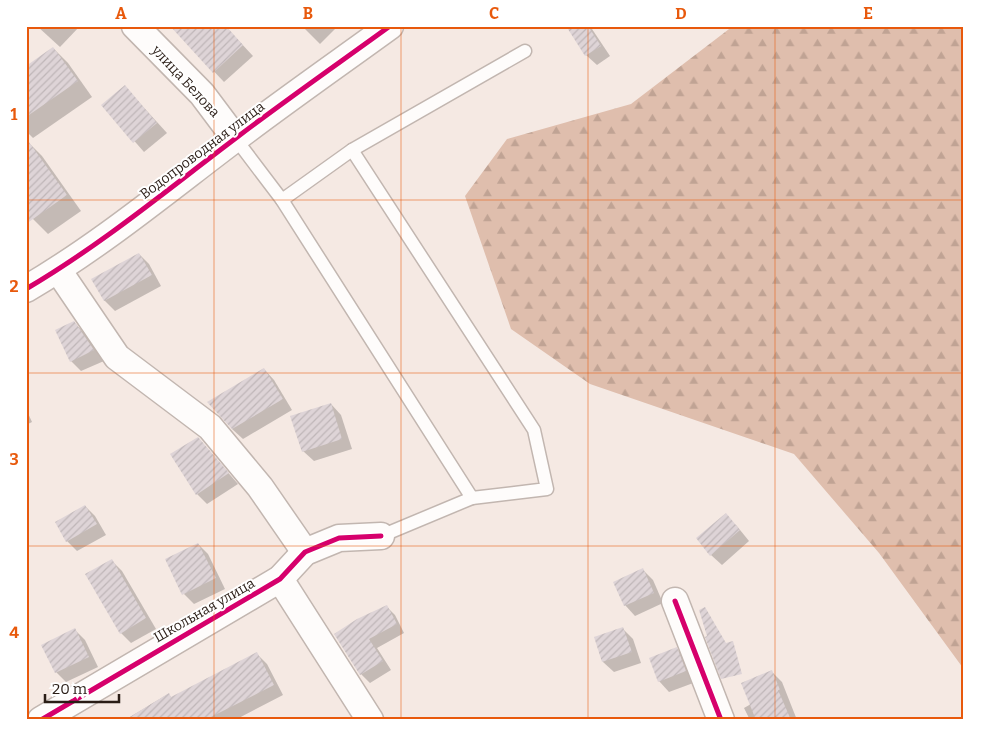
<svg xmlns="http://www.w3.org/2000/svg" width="989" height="746" font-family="Bitter,serif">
	<defs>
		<pattern id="forest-firs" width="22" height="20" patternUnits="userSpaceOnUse" patternTransform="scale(1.25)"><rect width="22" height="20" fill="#dfbead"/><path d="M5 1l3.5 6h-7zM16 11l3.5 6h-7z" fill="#c0a394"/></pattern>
		<pattern id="building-hatch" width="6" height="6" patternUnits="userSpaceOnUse" patternTransform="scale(1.25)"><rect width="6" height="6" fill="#ded4d7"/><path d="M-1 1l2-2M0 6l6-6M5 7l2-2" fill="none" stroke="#bfb6b8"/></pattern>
	</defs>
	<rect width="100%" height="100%" fill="#f5e9e3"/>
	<polygon fill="url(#forest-firs)" points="733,26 963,26 963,668 879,553 794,454 590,384 511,329 465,196 507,139 631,104"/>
	<g fill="#0003">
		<polygon points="37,26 80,26 60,47"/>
		<polygon points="225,26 253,56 224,82 173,28"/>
		<polygon points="302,26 338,26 320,44"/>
		<polygon points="568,26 590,26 610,56 597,65 586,55"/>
		<polygon points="53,48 68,63 92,97 33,138 26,131 26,67"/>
		<polygon points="125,87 167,133 144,152 103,105"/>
		<polygon points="27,141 42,156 81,211 48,234 33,219"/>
		<polygon points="139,254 149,264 161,286 115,311 105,301 93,279"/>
		<polygon points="74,322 84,333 104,361 81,371 71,361"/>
		<polygon points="264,369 274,380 292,410 243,439 232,429"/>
		<polygon points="331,404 341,415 352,449 314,461 303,451"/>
		<polygon points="26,409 32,422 26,425"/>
		<polygon points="198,438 238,484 207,504 197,494"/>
		<polygon points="85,506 95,516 106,535 77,551 67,541"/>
		<polygon points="736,525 749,541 722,565 711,555"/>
		<polygon points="198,544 208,554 225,589 194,604 184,594"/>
		<polygon points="111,560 122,571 156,629 131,643 121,633"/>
		<polygon points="643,570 653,580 663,603 635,616 625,605"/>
		<polygon points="386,606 395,615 404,633 377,648 391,670 370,683 361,674 336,634"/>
		<polygon points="623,629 633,639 641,663 614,672 603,662 595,638"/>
		<polygon points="75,630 85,640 98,667 66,682 56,672"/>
		<polygon points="677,649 687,659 696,682 669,692 659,681"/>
		<polygon points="257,654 267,664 283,695 235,720 125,720 168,694 172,698"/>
		<polygon points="772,672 782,682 797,720 750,720 744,708 751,704"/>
	</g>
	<g fill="url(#building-hatch)">
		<polygon points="170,26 226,26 243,45 213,73"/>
		<polygon points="566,26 588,26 601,46 585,56"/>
		<polygon points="53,47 78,81 26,117 26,66"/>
		<polygon points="125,85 157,123 133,143 101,105"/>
		<polygon points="26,138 67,195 26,224"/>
		<polygon points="139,253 152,275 104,301 91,279"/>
		<polygon points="74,321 94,350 70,362 55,330"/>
		<polygon points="264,368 283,399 232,429 207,402"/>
		<polygon points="331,403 342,439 302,452 290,416"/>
		<polygon points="198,437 229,473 196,495 170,454"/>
		<polygon points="85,505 97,524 66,542 55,522"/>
		<polygon points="726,513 740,530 710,556 696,538"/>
		<polygon points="198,543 216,578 182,595 165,559"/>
		<polygon points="112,559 146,618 120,634 85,574"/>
		<polygon points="643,568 654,593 624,606 613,582"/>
		<polygon points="387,605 397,624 369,639 383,661 360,675 334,634 357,619"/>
		<polygon points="705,607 726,643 733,641 742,674 721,679 705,637 707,636 699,610"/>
		<polygon points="623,627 632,652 602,662 594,637"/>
		<polygon points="75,628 89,657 55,673 41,645"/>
		<polygon points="677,647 686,671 658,682 649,658"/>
		<polygon points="257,652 274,685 205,720 125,720 169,693 171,697"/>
		<polygon points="772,670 780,690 778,690 791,720 756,720 741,683"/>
	</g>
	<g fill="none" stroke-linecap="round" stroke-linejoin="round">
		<defs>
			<g id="lane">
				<polyline points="235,138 282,200 472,498 381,536"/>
				<polyline points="352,150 534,430 547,489 472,498"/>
				<polyline points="282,200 352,150 525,51"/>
			</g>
			<g id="street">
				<polyline points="135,26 202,94 235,138"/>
				<polyline points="58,270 117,357 210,427 260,487 305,552"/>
				<path d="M26 289C101 245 167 190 236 138 286 100 339 63 390 26"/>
				<polyline points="280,579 370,720"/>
				<polyline points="675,601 721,720"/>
				<polyline points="41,720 280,579 305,552 339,538 381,536"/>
			</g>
		</defs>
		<use href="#lane" stroke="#c2b6b0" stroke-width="15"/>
		<use href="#street" stroke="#c2b6b0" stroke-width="29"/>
		<use href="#lane" stroke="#fefcfb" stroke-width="12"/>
		<use href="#street" stroke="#fefcfb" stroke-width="26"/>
		<defs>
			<g id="cycleway">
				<path d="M26 289C101 245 167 190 236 138 286 100 339 63 390 26"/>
				<polyline points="675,601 721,720"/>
				<polyline points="41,720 280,579 305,552 339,538 381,536"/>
			</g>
		</defs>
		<use href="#cycleway" stroke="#fff" stroke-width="8"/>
		<use href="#cycleway" stroke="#d6006c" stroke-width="5"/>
	</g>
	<path fill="none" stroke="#e8590c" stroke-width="1" stroke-opacity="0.55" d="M214 26V720M401 26V720M588 26V720M775 26V720M26 200H963M26 373H963M26 546H963"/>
	<g text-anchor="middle" stroke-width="4" stroke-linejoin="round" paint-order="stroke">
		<g font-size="14" fill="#2a1d16" stroke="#fff">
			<text transform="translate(186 81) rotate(47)" y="5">улица Белова</text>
			<text transform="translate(202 150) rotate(-37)" y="5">Водопроводная улица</text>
			<text transform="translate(204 610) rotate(-30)" y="5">Школьная улица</text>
		</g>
	</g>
	<rect width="989" height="746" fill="none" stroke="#ffffff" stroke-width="55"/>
	<path d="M45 694v8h74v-8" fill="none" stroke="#2a1d16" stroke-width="2.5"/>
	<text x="52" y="694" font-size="15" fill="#2a1d16" stroke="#ffffff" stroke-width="4" paint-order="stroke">20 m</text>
	<rect x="28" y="28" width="934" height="690" fill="none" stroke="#e8590c" stroke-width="2"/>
	<g font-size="16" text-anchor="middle" font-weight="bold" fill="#e8590c">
		<text x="121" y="19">A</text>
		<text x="308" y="19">B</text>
		<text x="494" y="19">C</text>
		<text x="681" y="19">D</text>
		<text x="868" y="19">E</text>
		<text x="14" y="120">1</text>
		<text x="14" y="292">2</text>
		<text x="14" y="465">3</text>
		<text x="14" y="638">4</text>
	</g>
</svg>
